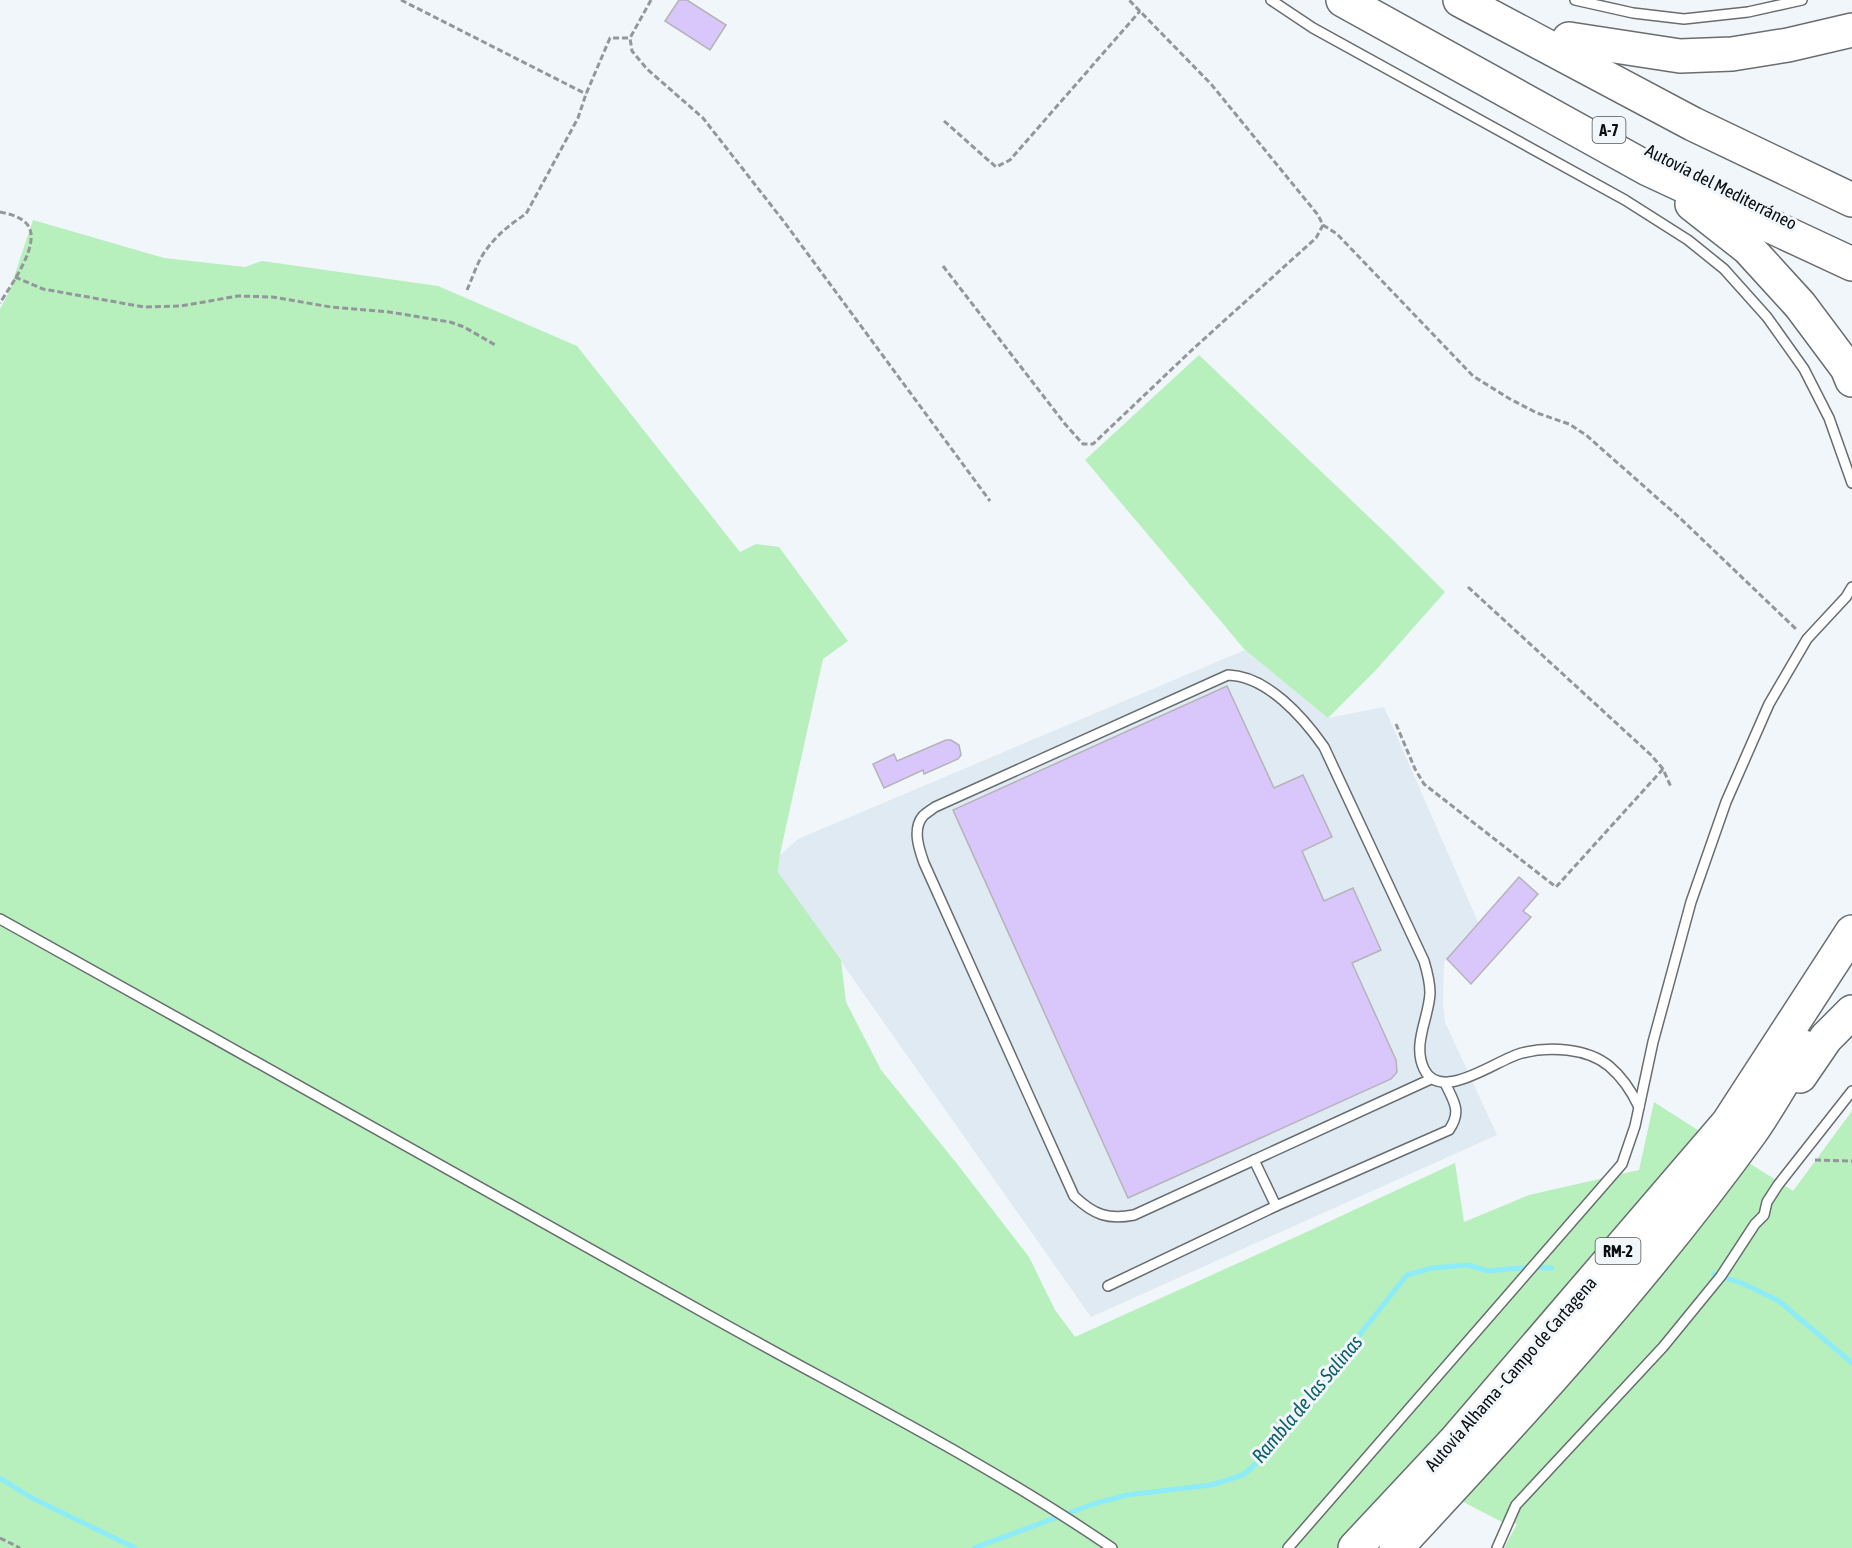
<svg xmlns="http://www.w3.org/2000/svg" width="1852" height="1548" font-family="'Asap Condensed',sans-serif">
	<rect width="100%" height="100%" fill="#f1f6fa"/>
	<polygon fill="#dfeaf2" points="1245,650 1328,718 1384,707 1478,922 1444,962 1443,1004 1445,1022 1497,1135 1091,1317 778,872 780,855 798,839"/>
	<g fill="#b7efbd">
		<polygon points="33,220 164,258 245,267 262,261 438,286 577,346 740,552 756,544 779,547 848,641 823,659 780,854 778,872 841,960 846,1002 881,1070 958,1165 1029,1257 1055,1310 1075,1337 1311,1230 1455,1163 1464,1222 1529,1195 1639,1170 1654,1102 1793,1191 1852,1111 1852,1548 1504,1548 1517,1524 1502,1522 1417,1478 1364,1548 0,1548 0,309 9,292"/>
		<polygon points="1199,355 1392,539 1445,592 1376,670 1328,718 1245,650 1085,460"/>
	</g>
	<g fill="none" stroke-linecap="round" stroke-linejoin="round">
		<g stroke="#8decf7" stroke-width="5">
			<polyline points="1714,1274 1744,1284 1779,1301 1852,1363"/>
			<polyline points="0,1478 30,1497 135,1548"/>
			<polyline points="974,1548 1093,1504 1127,1495 1211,1485 1243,1475 1267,1454 1283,1435 1298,1412 1407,1275 1432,1268 1468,1265 1488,1271 1532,1267 1552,1268"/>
		</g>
	</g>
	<g fill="#d9c7fb" stroke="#b5b3b8" stroke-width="1.5">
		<polygon points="679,0 687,0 726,25 710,50 665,21"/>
		<polygon points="1227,686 1274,788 1303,775 1332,837 1302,851 1324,901 1353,888 1381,950 1352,963 1396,1060 1397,1072 1391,1079 1128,1198 953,810"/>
		<polygon points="946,740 951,740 959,745 961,755 958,759 924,774 923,770 884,788 873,764 894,754 897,761"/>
		<polygon points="1519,877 1538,894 1523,911 1531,917 1471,984 1447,959"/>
	</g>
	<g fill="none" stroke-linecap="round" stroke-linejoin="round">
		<defs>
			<g id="lane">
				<polyline points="1271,0 1313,28 1625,200 1688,240 1724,269 1767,317 1804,369 1829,418 1852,483"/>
				<polyline points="1575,0 1633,13 1684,19 1748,12 1802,0"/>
				<path d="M0 919C234 1049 467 1180 701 1311 839 1389 982 1459 1112 1548"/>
				<path d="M1431 1079 1134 1215C1108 1220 1094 1215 1074 1196L924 863C919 849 912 829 923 816 926 813 931 810 935 807L1228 675C1267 676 1303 717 1324 747L1424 961C1427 971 1430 982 1430 993 1429 1018 1412 1044 1424 1069 1441 1104 1497 1059 1522 1053 1549 1046 1587 1048 1609 1066 1622 1077 1632 1092 1639 1107"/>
				<polyline points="1254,1160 1276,1206"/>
				<path d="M1108 1286 1276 1206 1449 1130C1462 1111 1454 1102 1445 1083"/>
				<polyline points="1288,1548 1622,1164 1635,1126 1653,1042 1691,902 1726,802 1769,704 1807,639 1846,597 1852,587"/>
				<polyline points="1497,1548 1516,1505 1663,1347 1721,1276 1755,1224 1764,1215 1767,1202 1778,1185 1852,1091"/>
			</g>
			<g id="highway">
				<polyline points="1343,0 1648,169 1852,264"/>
				<polyline points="1460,0 1693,124 1852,200"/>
				<polyline points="1569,39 1680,56 1732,54 1788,45 1852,30"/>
				<polyline points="1692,204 1748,248 1800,305 1847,368 1852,380"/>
				<polyline points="1800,1076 1826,1038 1852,1012"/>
				<polyline points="1355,1548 1456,1440 1728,1123 1852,932"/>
				<path d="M1396 1548C1520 1415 1644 1280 1751 1132 1770 1105 1786 1075 1804 1047"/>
			</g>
		</defs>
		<use href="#lane" stroke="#686d70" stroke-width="12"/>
		<use href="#highway" stroke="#686d70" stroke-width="36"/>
		<g stroke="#93979a" stroke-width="3" stroke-dasharray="6 3" stroke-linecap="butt">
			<polyline points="401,0 586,94"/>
			<polyline points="651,0 630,38 632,51 647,69 703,118 785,223 990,501"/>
			<polyline points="944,121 996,167 1010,160 1140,11"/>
			<path d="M0 212C9 214 19 216 26 223 44 241 10 286 0 303"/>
			<polyline points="1323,225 1337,234 1473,376 1510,399 1537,413 1569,424 1586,435 1681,519 1797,630"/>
			<polyline points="943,266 1065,424 1083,444 1093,444 1194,348 1316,238 1323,225 1318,215 1211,84 1129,0"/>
			<polyline points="15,277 43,289 144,307 181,306 238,296 272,297 331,307 389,312 450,322 464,327 497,346"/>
			<path d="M467 290C472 279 476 266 482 256 493 238 510 224 526 214L578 118 586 94 610 38H630"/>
			<polyline points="1468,587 1651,755 1663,769 1671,787"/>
			<polyline points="1396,724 1415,769 1424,784 1556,887 1663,769"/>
			<polyline points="1815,1160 1852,1161"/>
			<polyline points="0,1538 20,1548"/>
		</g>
		<use href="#lane" stroke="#fff" stroke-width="9"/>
		<use href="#highway" stroke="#fff" stroke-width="33"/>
	</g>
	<g text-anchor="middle" stroke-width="6" stroke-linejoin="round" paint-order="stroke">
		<g fill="#f1f6fa" stroke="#515456" stroke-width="1.5">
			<rect x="1592.5" y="117" width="33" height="26" rx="4.5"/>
			<rect x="1595.5" y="1238" width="45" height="26" rx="4.5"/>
		</g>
		<g font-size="16" font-weight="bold" fill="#0c0e0f">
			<text x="1609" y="136">A-7</text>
			<text x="1618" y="1257">RM-2</text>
		</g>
		<g font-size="18" fill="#0c0e0f" stroke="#f1f6fa">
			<text transform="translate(1721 187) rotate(27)" y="6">Autovía del Mediterráneo</text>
			<text transform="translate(1511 1374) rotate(-49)" y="6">Autovía Alhama - Campo de Cartagena</text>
		</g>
		<g font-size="20" font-style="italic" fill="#0d6068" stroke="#f1f6fa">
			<text transform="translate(1307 1399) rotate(-50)" y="7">Rambla de las Salinas</text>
		</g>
	</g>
</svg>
